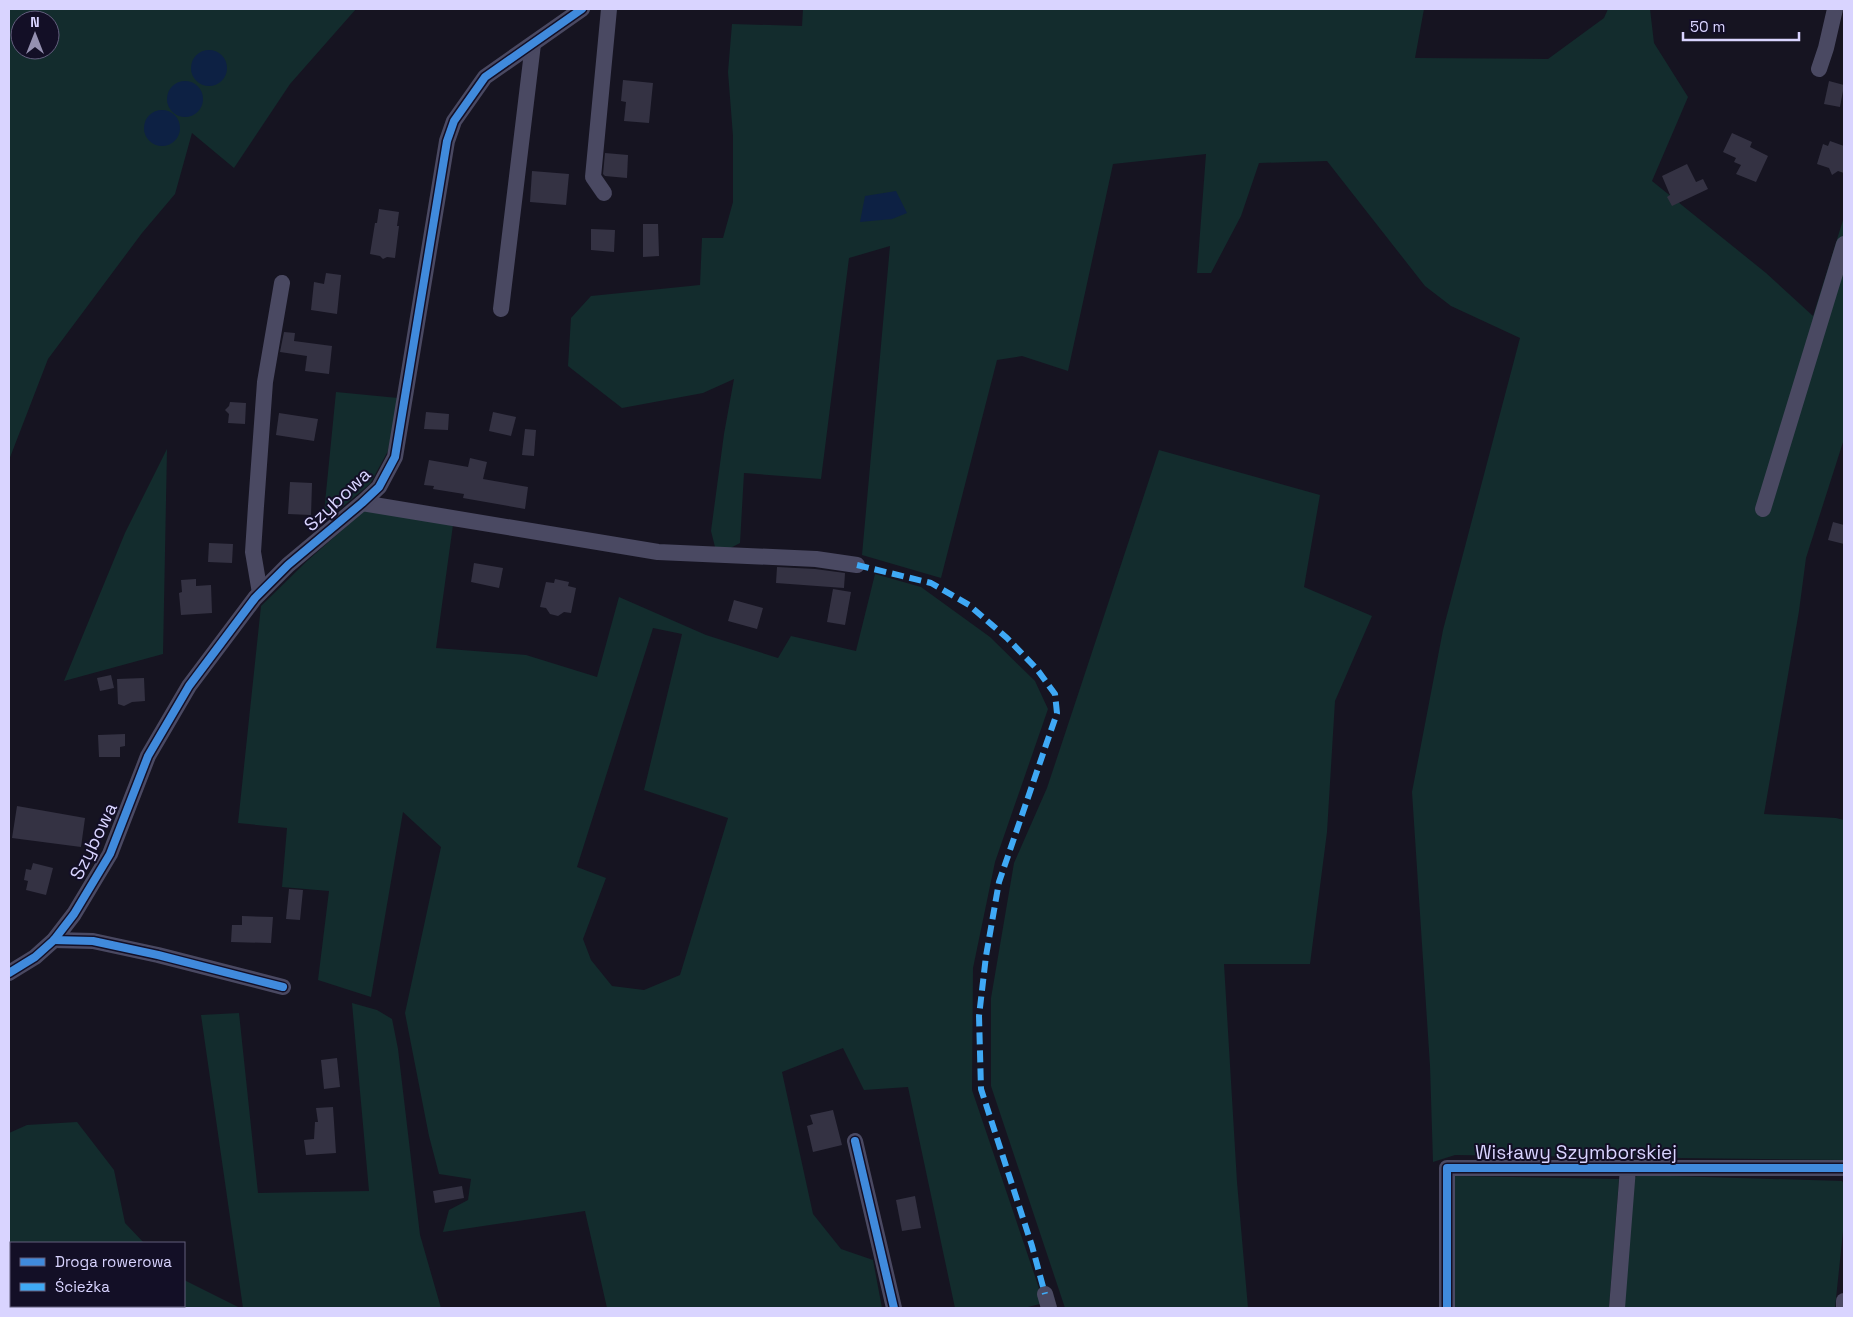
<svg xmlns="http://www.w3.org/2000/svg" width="1853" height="1317" font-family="'Space Grotesk',sans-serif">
	<rect width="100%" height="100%" fill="#161421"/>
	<g fill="#132c2d" fill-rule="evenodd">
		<path d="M9 9H356L290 84 234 168 192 133 175 194 142 233 48 359 9 460ZM20 20H50V50H20Z"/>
		<polygon points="803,9 1424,9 1415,58 1548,59 1604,18 1608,9 1650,9 1654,43 1688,97 1652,181 1766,273 1813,316 1844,217 1844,439 1806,558 1799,611 1764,814 1836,818 1844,820 1844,1160 1455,1155 1433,1162 1430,1066 1412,792 1443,630 1520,338 1451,306 1425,286 1327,161 1259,163 1241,216 1211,273 1197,273 1206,154 1113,164 1068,371 1022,356 997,360 941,578 862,555 890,246 849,258 821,479 744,473 740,543 717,555 711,531 724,434 734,379 703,393 622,408 568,366 571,318 591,296 700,285 702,238 723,238 733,202 733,136 728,72 732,24 802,26"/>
		<polygon points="336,392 398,398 388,451 370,484 323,523"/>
		<polygon points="167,449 163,654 64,681 125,533"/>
		<polygon points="1159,450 1320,495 1304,587 1372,616 1335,701 1327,832 1310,964 1224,964 1237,1182 1248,1308 1065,1308 991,1086 991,998 1014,863 1047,788"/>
		<path d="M365 510 453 525 436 648 526 655 597 677 619 597 706 635 778 658 791 636 856 651 875 574 921 587 990 637 1035 681 1048 709 995 862 973 968 972 1090 1044 1303 1024 1308H955L908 1087 864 1090 843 1048 782 1072 813 1214 841 1249 873 1260 882 1308H607L585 1211 443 1232 449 1210 468 1200 471 1179 439 1174 429 1136 405 1013 441 847 403 812 371 997 318 980 329 891 282 887 287 828 238 823 261 606 307 561ZM653 628 682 634 644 790 728 818 680 975 644 990 612 986 591 960 583 939 606 878 577 867Z"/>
		<polygon points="352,1003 377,1010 392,1019 398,1049 420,1235 441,1308 243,1308 201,1015 239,1013 258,1193 369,1191"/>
		<polygon points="77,1122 114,1170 125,1223 144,1243 11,1243 11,1306 184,1306 184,1280 240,1308 9,1308 9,1133 27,1125"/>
		<polygon points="1638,1175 1842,1181 1844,1184 1844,1222 1835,1308 1622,1308 1631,1181"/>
		<polygon points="1455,1176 1619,1179 1609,1308 1453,1308"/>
	</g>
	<g fill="#0d2144">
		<circle cx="209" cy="68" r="18"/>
		<circle cx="185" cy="99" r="18"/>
		<circle cx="162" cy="128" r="18"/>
		<polygon points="896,191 907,213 892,219 860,222 865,196"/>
	</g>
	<g fill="#343243">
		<polygon points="623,80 653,83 649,123 624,121 626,102 621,101"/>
		<polygon points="1829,81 1844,85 1840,107 1824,104"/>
		<polygon points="1732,133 1752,142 1750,147 1768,156 1756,182 1736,174 1741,165 1734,162 1736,158 1723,152"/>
		<polygon points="1830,141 1844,146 1844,173 1838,171 1832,175 1829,168 1817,164 1823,144 1828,146"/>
		<polygon points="605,153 628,155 627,178 605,176 603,174"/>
		<polygon points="1687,164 1696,182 1703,179 1708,189 1672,206 1667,197 1670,195 1662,176"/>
		<polygon points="532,171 569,174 566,205 530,202"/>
		<polygon points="379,209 399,212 397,226 399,226 395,258 387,257 383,259 380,256 370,254 375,223 377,223"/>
		<polygon points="643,224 658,224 659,256 643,257"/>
		<polygon points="591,229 615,230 614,252 591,250"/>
		<polygon points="326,273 341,275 337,314 311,310 314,282 324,284"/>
		<polygon points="284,332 295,333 294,341 332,346 329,374 305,371 307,356 280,352"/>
		<polygon points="230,402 246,403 245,424 228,423 229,414 225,410 229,406"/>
		<polygon points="426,412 449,414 448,430 424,429"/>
		<polygon points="493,412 516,417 511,436 489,431"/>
		<polygon points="279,413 318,419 314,441 276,435"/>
		<polygon points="525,429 536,430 534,456 522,455"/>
		<polygon points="470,458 487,462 483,479 528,487 525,509 463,498 464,494 433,489 434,486 424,485 429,460 468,467"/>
		<polygon points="290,482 312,483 311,515 288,514"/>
		<polygon points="1833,522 1844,525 1844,544 1828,540"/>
		<polygon points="209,543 233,544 232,563 208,562"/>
		<polygon points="474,563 503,568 499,588 471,582"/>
		<polygon points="777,567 815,569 845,573 844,588 776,583"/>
		<polygon points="196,579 196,586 211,585 212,613 181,615 179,593 182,592 181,580"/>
		<polygon points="555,579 569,582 568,586 576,588 571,613 564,612 558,616 550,614 546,608 540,607 546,582 554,583"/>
		<polygon points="833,589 851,592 845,625 827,622"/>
		<polygon points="734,600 763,608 757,629 728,621"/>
		<polygon points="111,675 114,688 100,691 97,678"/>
		<polygon points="144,678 145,701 132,702 124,706 118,704 117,679"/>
		<polygon points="125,734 125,746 120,747 120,757 99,757 98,735"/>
		<polygon points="17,806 85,818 81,847 12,838"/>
		<polygon points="33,863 53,868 46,895 26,890 28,881 24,880 26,869 31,870"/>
		<polygon points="289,889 303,890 300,920 286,919"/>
		<polygon points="242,916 273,917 271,943 231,942 232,925 242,925"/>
		<polygon points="337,1058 340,1087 324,1089 321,1060"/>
		<polygon points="333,1107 336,1153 306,1155 304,1140 314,1139 315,1122 318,1122 316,1108"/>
		<polygon points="833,1110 842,1145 813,1152 807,1126 813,1124 810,1115"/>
		<polygon points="462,1186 464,1198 435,1203 433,1191"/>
		<polygon points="915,1196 921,1228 902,1231 896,1200"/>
	</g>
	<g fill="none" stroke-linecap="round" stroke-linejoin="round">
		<g stroke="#4a4962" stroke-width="16">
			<polyline points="1819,69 1826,48 1835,9"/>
			<polyline points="604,193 593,177 609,9"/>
			<polyline points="501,309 533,44"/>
			<polyline points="362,503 658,552 816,559 857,565"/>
			<polyline points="1763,509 1844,244"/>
			<polyline points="260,593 253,552 256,506 265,382 282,283"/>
			<polyline points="54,940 93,941 158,955 283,987"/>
			<polyline points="9,973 35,957 54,940 74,914 110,854 148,756 189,686 255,598 288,565 362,503 379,487 395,457 447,141 454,121 485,77 582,9"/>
			<polyline points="855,1141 894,1308"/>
			<polyline points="1045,1294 1049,1308"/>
			<polyline points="1447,1308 1447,1168 1844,1168"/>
			<polyline points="1617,1308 1628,1168"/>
			<polyline points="1844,1308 1844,1301"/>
		</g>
		<polyline stroke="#3fa9f5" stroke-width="6" stroke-dasharray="12 6" stroke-linecap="butt" points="857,565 931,583 969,605 1007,638 1036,668 1055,694 1057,713 999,882 986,956 979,1016 981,1089 1032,1246 1045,1294"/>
		<defs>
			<g id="cycleway">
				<polyline points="54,940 93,941 158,955 283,987"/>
				<polyline points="9,973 35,957 54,940 74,914 110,854 148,756 189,686 255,598 288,565 362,503 379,487 395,457 447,141 454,121 485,77 582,9"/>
				<polyline points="855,1141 894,1308"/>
				<polyline points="1447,1308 1447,1168 1844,1168"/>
			</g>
		</defs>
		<use href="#cycleway" stroke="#130f26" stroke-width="11"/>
		<use href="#cycleway" stroke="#408adc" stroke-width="8"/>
	</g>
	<g text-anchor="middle" stroke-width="4" stroke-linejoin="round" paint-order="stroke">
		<g font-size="19" fill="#d9d4ff" stroke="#130f26">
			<text transform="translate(337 499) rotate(-43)" y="7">Szybowa</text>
			<text transform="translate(93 841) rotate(-64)" y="7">Szybowa</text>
			<text x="1576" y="1159">Wisławy Szymborskiej</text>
		</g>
	</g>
	<rect width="1853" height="1317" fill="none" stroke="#d9d4ff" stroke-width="20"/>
	<rect x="10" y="1242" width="175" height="65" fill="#130f26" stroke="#625e7d"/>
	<rect x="20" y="1258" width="25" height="8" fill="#408adc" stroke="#625e7d"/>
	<text x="55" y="1267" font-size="15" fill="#d9d4ff">Droga rowerowa</text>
	<rect x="20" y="1283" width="25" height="8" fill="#3fa9f5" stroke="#625e7d"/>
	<text x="55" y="1292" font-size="15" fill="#d9d4ff">Ścieżka</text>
	<g transform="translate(35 35)"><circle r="24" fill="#130f26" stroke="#625e7d"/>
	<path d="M0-4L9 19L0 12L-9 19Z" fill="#9591b1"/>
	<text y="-8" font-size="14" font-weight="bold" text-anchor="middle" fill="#d9d4ff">N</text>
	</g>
	<path d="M1683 32v8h116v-8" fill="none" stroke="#d9d4ff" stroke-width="2.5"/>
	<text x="1690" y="32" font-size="15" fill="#d9d4ff" stroke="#130f26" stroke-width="4" paint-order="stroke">50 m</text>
</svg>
